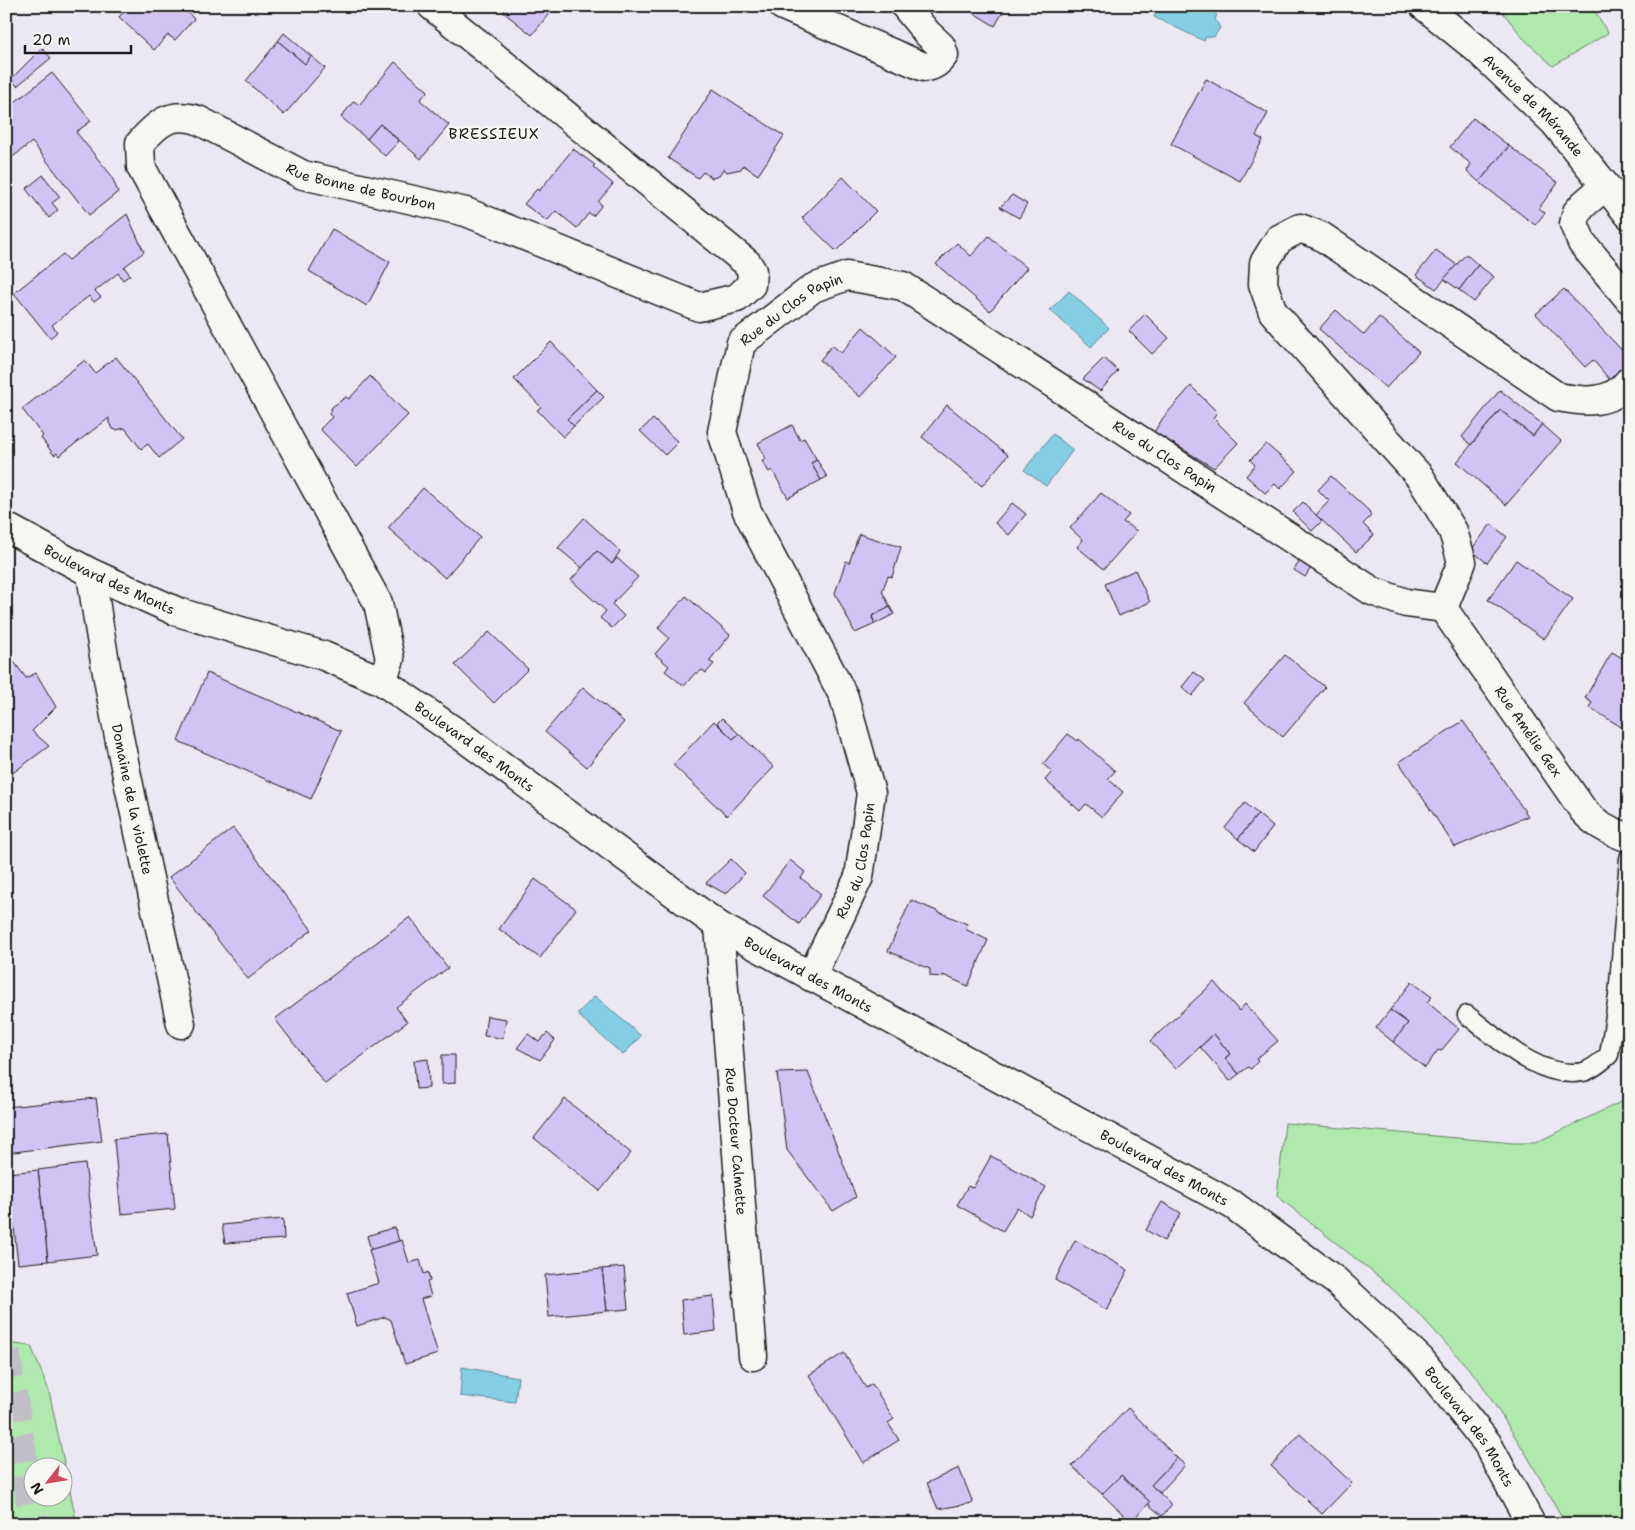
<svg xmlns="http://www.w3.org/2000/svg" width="1635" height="1530" font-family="'Shantell Sans',sans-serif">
	<rect width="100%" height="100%" fill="#ebe7f3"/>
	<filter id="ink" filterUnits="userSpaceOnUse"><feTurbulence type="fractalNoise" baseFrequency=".02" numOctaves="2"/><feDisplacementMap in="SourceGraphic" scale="10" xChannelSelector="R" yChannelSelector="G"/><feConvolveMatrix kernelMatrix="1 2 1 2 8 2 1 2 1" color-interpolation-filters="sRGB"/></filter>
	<g filter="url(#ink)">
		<g fill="#afe9ae" stroke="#668265" fill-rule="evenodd">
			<polygon points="1498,6 1592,6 1608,33 1553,66 1523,38"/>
			<polygon points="1629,1098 1629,1524 1566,1524 1526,1454 1479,1380 1422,1317 1385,1282 1277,1196 1285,1123 1514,1143 1535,1143"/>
			<path d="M6 1343 31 1346 49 1391 77 1524H6ZM32 1468H62V1498H32Z"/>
		</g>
		<g fill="#84cfe4" stroke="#5a8794">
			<polygon points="1159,6 1199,6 1217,15 1215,19 1220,28 1214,37 1206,37 1204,41 1154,17"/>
			<polygon points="1069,291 1109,328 1091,347 1050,310"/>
			<polygon points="1053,434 1073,450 1046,486 1024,470"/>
			<polygon points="595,996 641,1036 623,1055 577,1014"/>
			<polygon points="462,1367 518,1377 515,1402 460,1396"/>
		</g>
		<g fill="#d2c3f5" stroke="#1c1c1c">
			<polygon points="129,6 182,6 194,19 175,40 168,35 154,50 119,17"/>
			<polygon points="500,6 555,6 532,35 503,12 505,10"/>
			<polygon points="962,6 1006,6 995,26"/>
			<polygon points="284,33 311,56 305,64 278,41"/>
			<polygon points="278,41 305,64 311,56 325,68 284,115 246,81"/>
			<polygon points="42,48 51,58 17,86 11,79"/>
			<polygon points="395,62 428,91 420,100 449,125 421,159 380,124 367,139 341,117 354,101 359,105"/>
			<polygon points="52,73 91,121 76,132 111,175 118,192 89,215 32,142 6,162 6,109"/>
			<polygon points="1206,79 1268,113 1256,136 1263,140 1240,181 1171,144"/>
			<polygon points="713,89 784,136 758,175 743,165 741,169 727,172 724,169 719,176 712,178 703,172 698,178 668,158"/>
			<polygon points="1473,118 1509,146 1479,182 1467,171 1471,164 1450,147"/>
			<polygon points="380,124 399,141 385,156 367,139"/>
			<polygon points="1509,146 1558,183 1539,208 1545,213 1535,225 1479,182"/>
			<polygon points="573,149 595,165 593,167 613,184 598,202 602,205 593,216 589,213 577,228 556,211 547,221 524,204 537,189 539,191"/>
			<polygon points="43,175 60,197 52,203 58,210 49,218 26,189"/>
			<polygon points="843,177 876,211 836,251 802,218"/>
			<polygon points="1012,195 1027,204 1019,218 1000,207"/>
			<polygon points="127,214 144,252 124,267 130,275 123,280 118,273 95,291 101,297 94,302 89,296 52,325 57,332 50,338 14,293 63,254 69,260"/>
			<polygon points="332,229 390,262 367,306 309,271"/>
			<polygon points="989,236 1027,268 990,311 936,264 957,243 971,256"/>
			<polygon points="1436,250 1457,265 1436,289 1416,275"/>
			<polygon points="1466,254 1478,265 1459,290 1444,279"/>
			<polygon points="1478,265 1494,277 1474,302 1459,290"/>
			<polygon points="1564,289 1629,358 1625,368 1610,380 1593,360 1585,367 1536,314"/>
			<polygon points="1336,310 1364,335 1379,317 1419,352 1386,388 1319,329"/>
			<polygon points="1145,314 1169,338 1152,354 1129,331"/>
			<polygon points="863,327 896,357 860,397 820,360 832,345 841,353"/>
			<polygon points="551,342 597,390 567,419 574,426 563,437 537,410 541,407 514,379"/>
			<polygon points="116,357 182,439 159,458 148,444 141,449 125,428 116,430 113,429 109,423 109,418 59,456 57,453 54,455 41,438 43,436 22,409 85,360 95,373"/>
			<polygon points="1104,358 1118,371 1100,391 1083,379"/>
			<polygon points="370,376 408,415 357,467 320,429 332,417 329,414 332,407 346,397 349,399"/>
			<polygon points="1191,386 1217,412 1213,418 1238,443 1214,468 1154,432 1163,418"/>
			<polygon points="597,390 604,397 574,426 567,419"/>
			<polygon points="1500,390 1542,424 1533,436 1500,410 1471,445 1462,437"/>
			<polygon points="947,405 1008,455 982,486 922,437"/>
			<polygon points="1500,410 1533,436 1542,424 1561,441 1506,505 1457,462"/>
			<polygon points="653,419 678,442 665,455 640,431"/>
			<polygon points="792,425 800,440 804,438 817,460 811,463 821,480 788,498 772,470 769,472 762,461 766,459 758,443"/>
			<polygon points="1266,444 1297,471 1280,489 1275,484 1265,493 1246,476 1255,465 1250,460"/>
			<polygon points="817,460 827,477 821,480 811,463"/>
			<polygon points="1331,476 1369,511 1371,516 1363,524 1374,535 1356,552 1316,515 1329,501 1318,490"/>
			<polygon points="423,488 480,537 445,578 388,528"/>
			<polygon points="1101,493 1129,515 1123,522 1137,531 1104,569 1077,547 1083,540 1070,528"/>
			<polygon points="1303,502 1322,521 1312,531 1293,512"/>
			<polygon points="1012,503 1026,514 1009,535 995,523"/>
			<polygon points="584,518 620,551 612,564 597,551 582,568 558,548"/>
			<polygon points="1491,524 1507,537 1487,563 1471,550"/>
			<polygon points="859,534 901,547 892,577 888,576 882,591 890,607 872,616 875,624 855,633 835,593 846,561 849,563"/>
			<polygon points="597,551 612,564 617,558 638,577 612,604 624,616 612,628 600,618 606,611 571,580"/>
			<polygon points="1301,559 1312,566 1305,577 1294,570"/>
			<polygon points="1516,560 1573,599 1544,639 1488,600"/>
			<polygon points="1135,570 1150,602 1119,616 1105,584"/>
			<polygon points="686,596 730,635 709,661 714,664 706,673 702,670 697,674 696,672 684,686 665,671 669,666 655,654 669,638 658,628"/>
			<polygon points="890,607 894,614 875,624 872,616"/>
			<polygon points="489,632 528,669 494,703 455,665"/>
			<polygon points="6,651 26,678 36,673 56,707 32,731 49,746 6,778"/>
			<polygon points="1612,652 1629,662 1629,732 1589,707 1592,703 1585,698"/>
			<polygon points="1285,655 1325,687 1283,737 1244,703"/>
			<polygon points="1194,672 1205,680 1192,696 1182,687"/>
			<polygon points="207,673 341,731 311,799 178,741"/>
			<polygon points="583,687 624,722 587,767 545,732"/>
			<polygon points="722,718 739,734 733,739 717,723"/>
			<polygon points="714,721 733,739 739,734 774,767 727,816 673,765"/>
			<polygon points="1463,721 1528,816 1455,847 1399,762"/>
			<polygon points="1068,734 1078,741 1079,739 1115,771 1108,779 1123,792 1102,817 1086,804 1080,811 1045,780 1052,772 1043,764"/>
			<polygon points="1245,803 1258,814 1238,839 1225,828"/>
			<polygon points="1258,814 1273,827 1254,852 1238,839"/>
			<polygon points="233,828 312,930 248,979 169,877"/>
			<polygon points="731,859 745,873 726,894 706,883"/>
			<polygon points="790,860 805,872 801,878 821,894 799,924 763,896"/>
			<polygon points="535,879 576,909 540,958 499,929"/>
			<polygon points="911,900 967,924 965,929 988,940 968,986 943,975 943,977 930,976 930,969 888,951"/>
			<polygon points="410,917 448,968 396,1007 407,1022 325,1084 275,1019"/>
			<polygon points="1214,982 1239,1011 1245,1004 1278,1041 1256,1059 1258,1061 1251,1069 1248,1067 1239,1074 1225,1058 1230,1054 1214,1034 1176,1069 1150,1041"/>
			<polygon points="1412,982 1432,997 1427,1002 1459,1029 1441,1051 1438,1050 1425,1068 1393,1042 1408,1023 1390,1010"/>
			<polygon points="1390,1010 1408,1023 1393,1042 1376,1028"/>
			<polygon points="487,1016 506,1019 503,1038 484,1036"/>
			<polygon points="547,1033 555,1040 540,1060 517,1048 528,1034 539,1042"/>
			<polygon points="1214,1034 1230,1054 1225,1058 1239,1074 1230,1081 1200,1047"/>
			<polygon points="442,1055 455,1055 455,1083 442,1084"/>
			<polygon points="428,1059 429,1088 416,1089 414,1061"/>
			<polygon points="808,1072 856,1197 833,1211 787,1150 777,1073"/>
			<polygon points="96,1098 102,1141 6,1153 6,1107"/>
			<polygon points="565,1099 631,1153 600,1191 534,1138"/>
			<polygon points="168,1134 175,1209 121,1214 114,1139"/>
			<polygon points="991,1156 1046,1187 1030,1216 1017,1207 1003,1231 957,1205 968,1186 973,1188"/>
			<polygon points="85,1164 97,1255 48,1261 38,1170"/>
			<polygon points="38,1170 48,1261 18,1264 8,1173"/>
			<polygon points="1162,1202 1181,1213 1164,1241 1146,1230"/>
			<polygon points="283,1219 284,1239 225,1243 222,1225"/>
			<polygon points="395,1227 399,1241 371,1250 367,1236"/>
			<polygon points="402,1240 409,1263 420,1260 424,1274 428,1272 430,1281 427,1282 431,1296 421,1299 438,1354 405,1364 391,1320 385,1317 357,1326 347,1293 379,1283 369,1250"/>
			<polygon points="1075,1240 1128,1270 1107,1310 1055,1280"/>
			<polygon points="624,1267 628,1309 607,1311 602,1269"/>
			<polygon points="602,1269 607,1311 549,1317 545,1275"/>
			<polygon points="713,1296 716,1331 684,1335 681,1300"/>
			<polygon points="844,1353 866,1388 872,1384 894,1419 888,1423 899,1440 863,1463 809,1375"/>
			<polygon points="1128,1408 1177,1458 1151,1485 1172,1505 1162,1516 1148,1504 1150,1502 1121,1475 1102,1494 1072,1466"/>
			<polygon points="1300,1434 1352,1483 1322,1514 1271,1466"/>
			<polygon points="1177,1458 1185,1465 1160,1493 1151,1485"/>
			<polygon points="959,1468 973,1503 938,1509 927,1483"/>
			<polygon points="1121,1475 1150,1502 1131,1522 1102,1494"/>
		</g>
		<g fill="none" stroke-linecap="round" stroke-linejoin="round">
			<polyline stroke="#c2bec8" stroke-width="28" stroke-dasharray="28 14" stroke-linecap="butt" points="6,1351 34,1524"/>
			<defs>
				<path id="lane" d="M1467 1015C1498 1039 1540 1080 1583 1072 1592 1070 1602 1061 1609 1055L1618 996 1629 858"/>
				<g id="street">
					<path d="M783 6 924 67C934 67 938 62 944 55L941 46 927 33 905 6"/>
					<polyline points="1605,186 1584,204 1577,212 1574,224 1582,243 1629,299"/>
					<path id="s1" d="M91 573C112 725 149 874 181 1024"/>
					<path d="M1443 608 1462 562 1453 531 1420 477 1273 312 1263 284 1264 263 1279 239 1300 228 1321 236 1558 397C1584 402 1611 405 1629 381"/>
					<path id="s2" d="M1443 608 1583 810C1596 825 1610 831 1629 838"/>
					<path id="s3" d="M382 681 390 659 378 603 141 167 140 143C157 124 170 111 198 120L303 175 466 212 699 307 737 298 751 285 752 271 747 263 432 6"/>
					<path id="s4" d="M719 926 753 1356"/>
					<path id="s5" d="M811 977 859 877 871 793 844 697 747 511 722 432 741 343 813 288 847 276 903 286 1372 591 1406 603 1443 608"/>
				</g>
				<g id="secondary">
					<path id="s6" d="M1424 6 1477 49 1554 122 1629 215"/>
					<path id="s7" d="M6 527 91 573 178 612 324 656 382 681 467 740 719 926 1233 1205 1336 1281 1420 1359 1487 1443 1531 1524"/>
				</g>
			</defs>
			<use href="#lane" stroke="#1c1c1c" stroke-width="21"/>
			<use href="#street" stroke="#1c1c1c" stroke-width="31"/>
			<use href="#secondary" stroke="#1c1c1c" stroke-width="31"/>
			<use href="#lane" stroke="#f6f6f2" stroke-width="18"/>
			<use href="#street" stroke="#f6f6f2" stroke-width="28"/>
			<use href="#secondary" stroke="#f6f6f2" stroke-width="28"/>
		</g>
	</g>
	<g text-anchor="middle" stroke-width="5" stroke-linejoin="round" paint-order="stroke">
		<g font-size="14" fill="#1c1c1c" stroke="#f6f6f2">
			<text dy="5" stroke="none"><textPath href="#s6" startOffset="148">Avenue de Mérande</textPath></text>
			<text dy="5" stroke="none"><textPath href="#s3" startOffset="846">Rue Bonne de Bourbon</textPath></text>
			<text dy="5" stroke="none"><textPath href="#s5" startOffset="740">Rue du Clos Papin</textPath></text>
			<text dy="5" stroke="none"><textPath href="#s5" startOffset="1175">Rue du Clos Papin</textPath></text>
			<text dy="5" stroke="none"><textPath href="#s7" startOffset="116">Boulevard des Monts</textPath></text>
			<text dy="5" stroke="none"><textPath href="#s2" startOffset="150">Rue Amélie Gex</textPath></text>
			<text dy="5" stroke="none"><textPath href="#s7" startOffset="521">Boulevard des Monts</textPath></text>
			<text dy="5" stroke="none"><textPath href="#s1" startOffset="230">Domaine de la violette</textPath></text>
			<text dy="5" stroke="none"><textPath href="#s5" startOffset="126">Rue du Clos Papin</textPath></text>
			<text dy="5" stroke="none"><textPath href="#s7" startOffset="926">Boulevard des Monts</textPath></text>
			<text dy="5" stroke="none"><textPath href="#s4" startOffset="216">Rue Docteur Calmette</textPath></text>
			<text dy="5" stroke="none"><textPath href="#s7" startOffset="1331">Boulevard des Monts</textPath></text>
			<text dy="5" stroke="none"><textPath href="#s7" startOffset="1736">Boulevard des Monts</textPath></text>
		</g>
		<g font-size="15" letter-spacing="1" fill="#1c1c1c" stroke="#f6f6f2">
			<text x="494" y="139">BRESSIEUX</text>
		</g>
	</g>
	<rect width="1635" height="1530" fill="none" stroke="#f6f6f2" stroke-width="25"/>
	<rect x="12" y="12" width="1610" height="1505" fill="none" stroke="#1c1c1c" stroke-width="2" filter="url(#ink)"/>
	<g transform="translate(48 1482) rotate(239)"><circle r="24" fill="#f6f6f2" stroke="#9f9f9c"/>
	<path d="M0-4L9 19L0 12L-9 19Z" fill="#d1495b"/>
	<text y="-8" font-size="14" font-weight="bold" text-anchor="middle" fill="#1c1c1c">N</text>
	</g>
	<path d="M25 45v8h106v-8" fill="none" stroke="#1c1c1c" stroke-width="2.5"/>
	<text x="32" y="45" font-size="15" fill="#1c1c1c" stroke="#f6f6f2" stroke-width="4" paint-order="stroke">20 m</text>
</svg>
